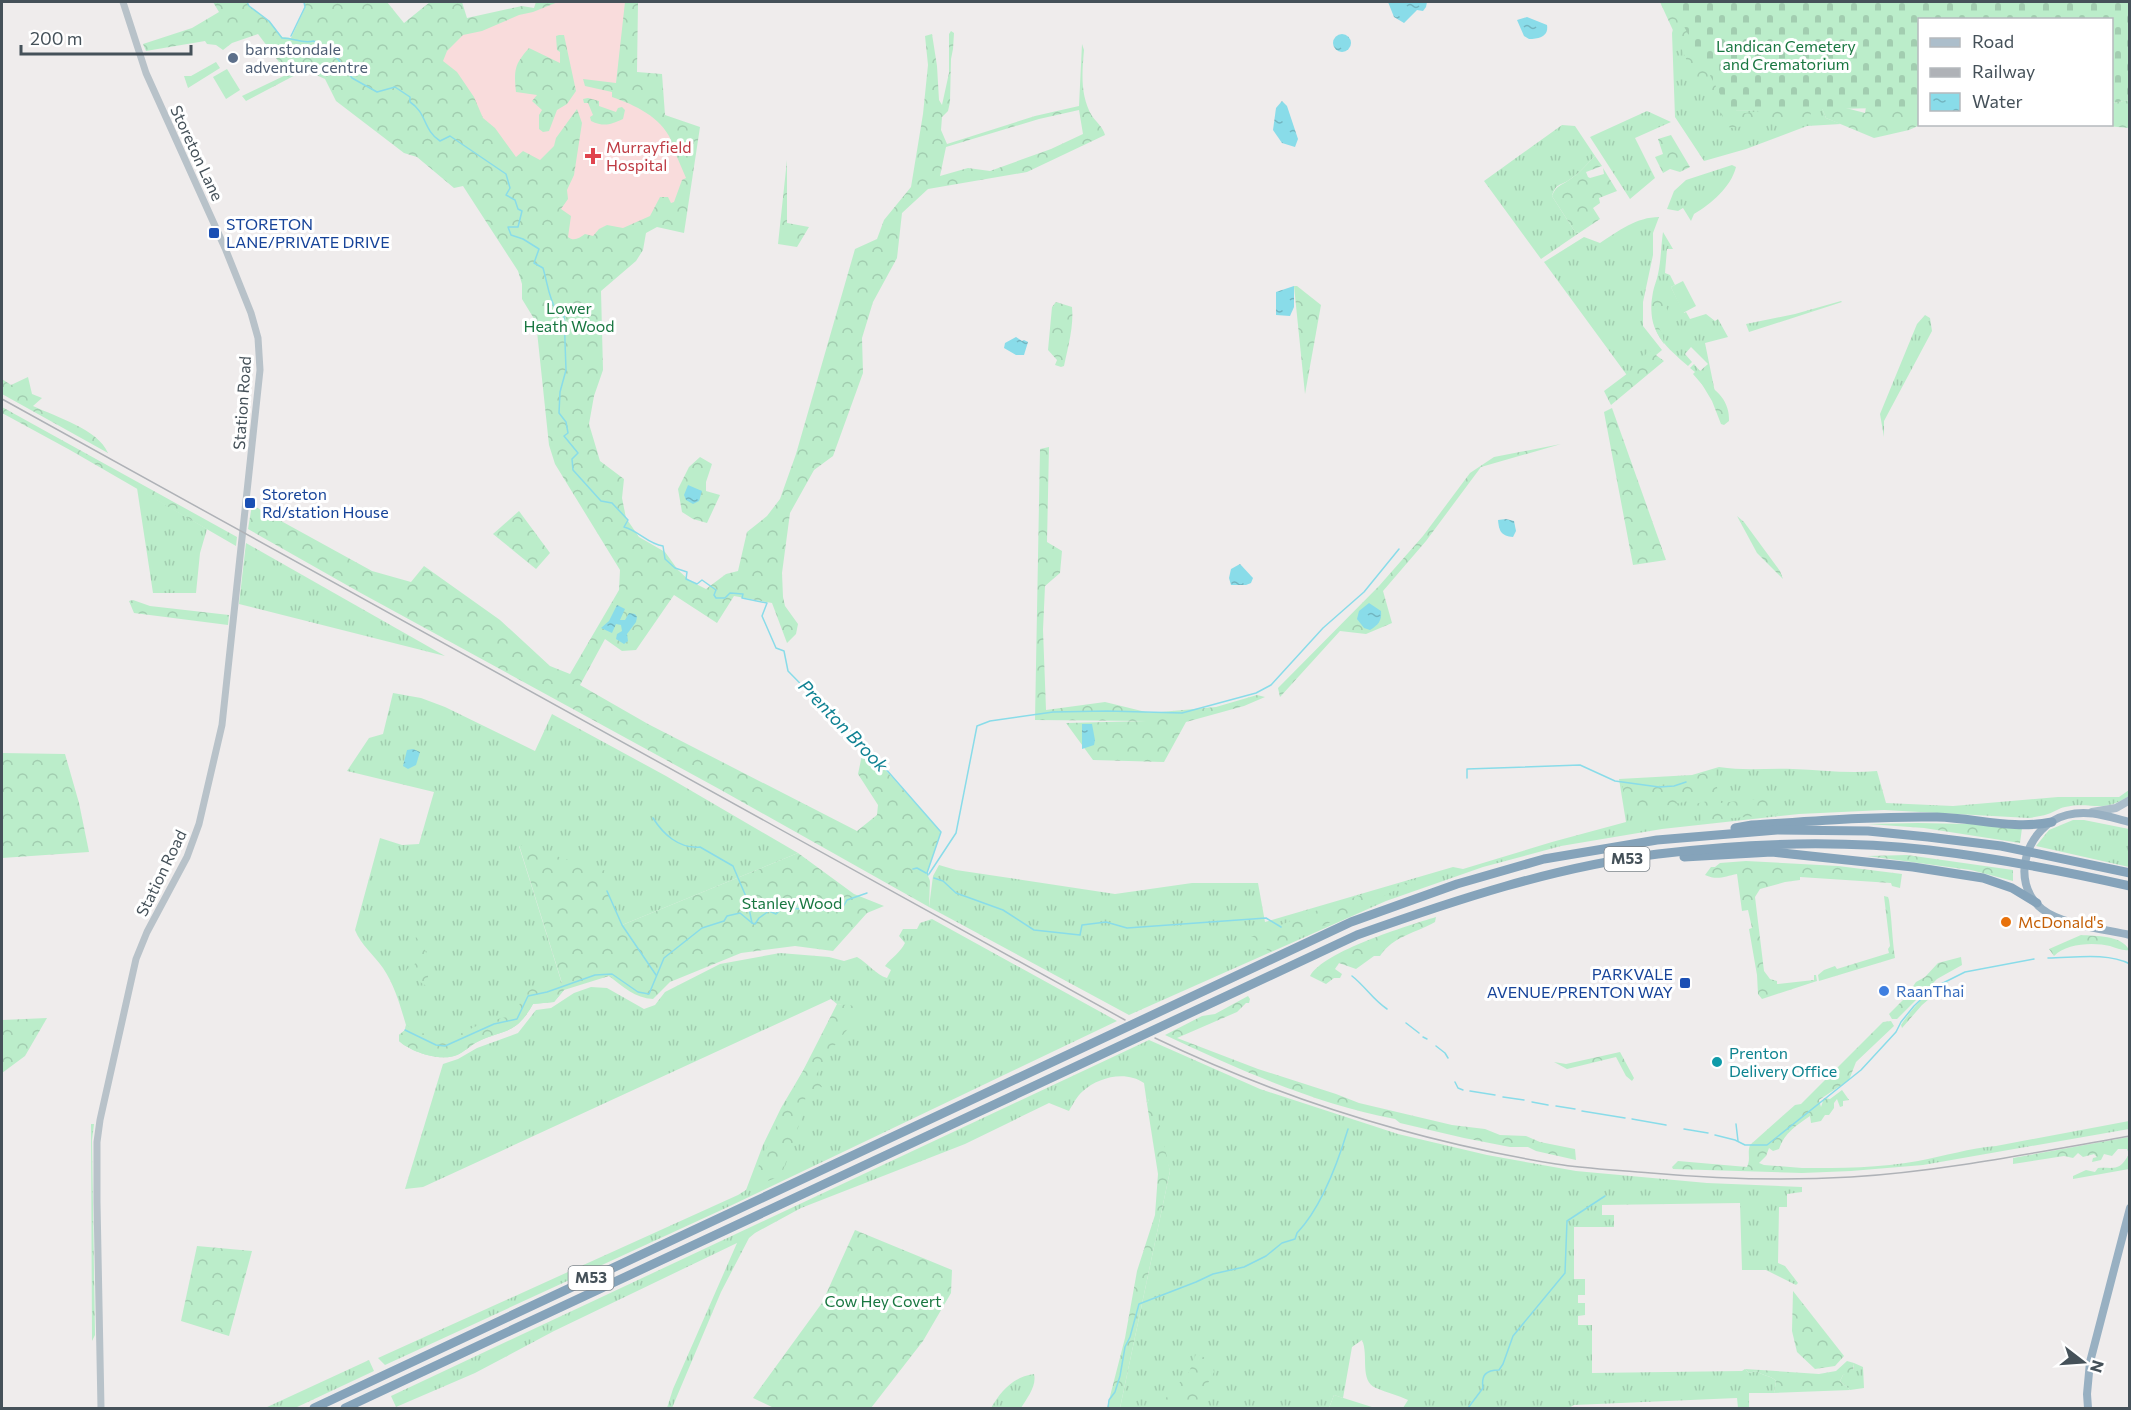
<svg xmlns="http://www.w3.org/2000/svg" width="2131" height="1410" font-family="Commissioner,sans-serif">
	<defs>
		<pattern id="grass-tufts" width="24" height="20" patternUnits="userSpaceOnUse" patternTransform="scale(1.5)"><rect width="24" height="20" fill="#bbedca"/><path d="M3 7l-1-3M5 7V3M7 7l1-3M15 17l-1-3M17 17v-4M19 17l1-3" fill="none" stroke="#a2cdb0"/></pattern>
		<pattern id="forest-crowns" width="20" height="18" patternUnits="userSpaceOnUse" patternTransform="scale(1.5)"><rect width="20" height="18" fill="#bbedca"/><path d="M2 6a3 3 0 1 1 6 0M12 15a3 3 0 1 1 6 0" fill="none" stroke="#a2cdb0"/></pattern>
		<pattern id="cemetery-stones" width="16" height="16" patternUnits="userSpaceOnUse" patternTransform="scale(1.5)"><rect width="16" height="16" fill="#bbedca"/><path d="M2 7V4a2 2 0 0 1 4 0v3zM10 15v-3a2 2 0 0 1 4 0v3z" fill="#a2cdb0"/></pattern>
		<pattern id="water-ripples" width="26" height="14" patternUnits="userSpaceOnUse" patternTransform="scale(1.5)"><rect width="26" height="14" fill="#89dce9"/><path d="M2 4q2-2 4 0t4 0M15 11q2-2 4 0t4 0" fill="none" stroke="#72b5c0"/></pattern>
	</defs>
	<rect width="100%" height="100%" fill="#efecec"/>
	<polygon fill="#f9dcdc" points="536,2 636,2 633,74 660,114 697,128 678,220 640,230 598,285 426,64 438,42 534,8"/>
	<g fill="url(#grass-tufts)">
		<polygon points="1677,14 1729,111 1822,108 1826,118 1841,124 1807,126 1746,149 1704,161 1675,117 1672,33"/>
		<polygon points="1647,111 1671,122 1635,138 1655,178 1630,199 1590,137"/>
		<path d="M1562 125 1575 126 1595 156C1587 164 1579 174 1569 180 1560 186 1556 183 1552 196L1575 232 1579 233 1541 259 1484 181Z"/>
		<path d="M1732 165 1736 167C1731 187 1711 204 1694 214L1691 221 1683 208 1678 211 1667 209 1674 191 1686 180Z"/>
		<path d="M1659 217 1653 233V255L1643 302V326L1662 350 1629 378 1544 262 1584 237 1600 243C1618 231 1637 217 1659 217Z"/>
		<path d="M1663 232 1673 249H1667L1665 273 1670 275 1675 285 1671 287 1684 313 1686 312 1690 319 1706 314 1715 321 1718 319 1728 337 1705 343 1717 402 1693 374 1695 372 1690 368 1694 364 1700 371 1708 364 1691 347 1685 354 1692 362 1688 366C1662 343 1646 330 1653 292 1654 286 1657 280 1658 274 1661 261 1661 246 1663 232Z"/>
		<polygon points="1841,301 1842,302 1749,332 1746,324 1795,314"/>
		<polygon points="1925,315 1930,318 1932,331 1884,421 1884,437 1880,414 1917,324"/>
		<polygon points="137,488 207,529 200,553 196,593 153,593"/>
		<polygon points="246,543 445,656 239,604"/>
		<path d="M393 693 421 698 445 707 535 751 552 714 666 776 798 853 622 925 607 891 519 846 564 990 554 1002 533 1004C515 1036 505 1028 477 1042 470 1046 464 1052 457 1055 441 1062 411 1052 399 1041V1035L405 1030 406 1025C400 1005 395 986 383 968 374 955 361 945 355 930L380 838 402 845 419 844 434 792 347 771 369 738 383 734Z"/>
		<path d="M1719 767C1744 771 1768 768 1793 769 1821 770 1849 774 1877 771L1886 803 1953 806 2058 797H2119L2129 790V796C2102 814 2092 801 2065 807 2059 808 2054 812 2048 814 2042 816 2035 817 2029 818L1884 810 1799 814 1662 829 1561 846 1483 867 1386 901 1129 1015 929 907 933 876 939 865 956 870 1115 894 1192 883H1258L1265 922 1453 867 1463 869 1552 842 1626 822 1619 779 1692 775Z"/>
		<polygon points="2073,820 2084,820 2129,829 2129,867 2036,846 2049,830"/>
		<path d="M932 919 1117 1021 730 1206 385 1365 378 1358 738 1195 746 1190 763 1145 781 1108 807 1064 853 1007 837 1004 831 999 423 1187 405 1189 443 1064 458 1059 477 1048 518 1033 536 1010 551 1008 574 993 591 987 607 988 644 1009 655 1005 665 992 720 964 780 953 829 957 844 961 857 957C868 963 876 975 887 978L891 970 885 966C892 957 900 953 905 943L899 936 903 929H917L920 923Z"/>
		<path d="M1149 1040 1260 1089 1398 1134 1487 1155 1576 1171 1707 1183 1802 1187V1192L1787 1194V1207H1779L1778 1263 1785 1266 1798 1283 1796 1285 1766 1270H1742L1740 1203 1602 1205V1215H1614V1227H1574V1279H1585V1295H1578V1303H1585V1315L1578 1316V1325H1592V1373L1742 1371 1745 1369 1749 1373 1756 1371C1763 1376 1770 1375 1776 1381L1774 1393H1749V1408H1738L1737 1398 1574 1405 1569 1408H1403L1408 1400C1398 1395 1387 1393 1376 1388 1359 1381 1369 1355 1362 1340L1352 1347 1343 1398 1334 1395 1329 1408H1120L1170 1171 1149 1099 1147 1104 1144 1083C1126 1070 1098 1077 1083 1091 1077 1096 1073 1104 1069 1111L1049 1103 965 1144 801 1208 755 1233 749 1238 721 1292 672 1408H667L673 1389 737 1243 554 1331 475 1373 396 1407 391 1396Z"/>
		<path d="M2129 1121V1129L1923 1165 1851 1171 1802 1173V1168C1840 1168 1881 1168 1918 1161 1945 1156 1970 1148 1996 1146Z"/>
		<polygon points="91,1124 94,1124 92,1140 95,1335 92,1341"/>
		<polygon points="369,1360 374,1371 295,1408 265,1408"/>
		<polygon points="1854,1363 1863,1367 1864,1388 1850,1390 1840,1381 1843,1375 1854,1369"/>
		<path d="M1034 1374C1037 1386 1027 1398 1021 1408H991C1001 1391 1013 1377 1034 1374Z"/>
	</g>
	<g fill="url(#forest-crowns)" fill-rule="evenodd">
		<path d="M213 2H247L249 6 269 21 282 37 291 38 305 8 304 2H387L404 23 430 2H462L467 18 522 6 534 8 536 2H558L533 12 519 15 482 31 463 35 447 51 443 61 457 72 474 97 483 118 495 128 516 157 523 151 540 160 554 146 556 138 577 109 582 123 574 175 567 190 568 199 561 209 571 216 568 237C574 242 579 238 585 234L593 236 599 229 607 225 623 228 650 216 660 197H668L671 203 674 202 682 180 686 178 674 150 662 154 658 152 659 147 671 140C661 117 635 105 612 97V92L585 86 583 79 616 83 625 2H638L637 72 662 74 665 115 700 127 684 233 657 227 646 233 643 250 636 261 601 291 603 370 594 396 589 424 600 461 624 479 622 498 626 518 639 537 665 552 678 570 690 581 706 589 726 574 738 571 747 532 767 516 780 499 796 454 855 249 877 239 884 220 911 187 923 114 928 65 925 36 932 34 937 66 939 100 942 105 949 73V34L951 31 954 33 953 49 951 59 950 102 948 111 942 117 941 130 947 144 1035 116 1079 106 1082 44 1084 50C1082 73 1080 95 1092 116 1097 123 1103 127 1105 135L1027 172 928 189 902 213 897 258 873 302 862 338 863 373 833 456 814 470 790 513 782 573 783 597 785 606 798 624 796 634 787 643 772 603 734 596 717 623 674 595 636 650 622 651 605 639 580 685 648 724 857 831 877 815 878 805 858 774 862 755 874 757 941 832 927 873 930 881 929 907 721 790 359 592 248 529 252 505 372 571 411 582 424 566 500 620 550 666 570 674 619 590 620 570 555 464 549 445 536 322 522 299V284L518 271 463 186 454 188 417 157 404 153 336 101 325 79 305 70 246 101 242 96 288 74 258 34 232 43 223 50 216 45 207 44 205 41 146 51 143 44 192 28 219 12ZM1079 110 1083 134 1051 149 990 171 968 168 940 176 946 147 1039 119Z"/>
		<polygon points="1660,2 1677,2 1738,114 1813,104 1810,117 1730,128 1688,63"/>
		<path d="M559 35H564L576 91 567 104 557 110 549 131 543 132 539 129V115L542 110 532 101 537 95 516 92C514 70 514 65 529 48L560 63V52L557 50 556 36Z"/>
		<polygon points="1869,89 1919,105 1920,125 1909,130 1874,138 1826,118 1819,101 1865,113"/>
		<path d="M588 98 599 101V106L616 112 618 108 622 107 625 110 623 119C610 125 604 127 591 121L590 117 593 115 588 103H584L583 99Z"/>
		<polygon points="2129,100 2129,128 2096,125 2112,124 2112,103"/>
		<polygon points="1671,135 1690,167 1680,172 1670,169 1663,173 1655,157 1663,154 1658,139"/>
		<path d="M1595 156 1602 166 1586 172 1588 177 1590 178 1604 174 1603 168 1617 191 1599 198 1600 203 1593 208 1600 219 1579 233 1575 232 1552 196C1556 185 1561 186 1569 180 1579 174 1587 164 1595 156Z"/>
		<polygon points="787,160 787,223 809,227 797,247 778,244"/>
		<polygon points="1294,286 1297,286 1321,305 1305,394"/>
		<path d="M1652 298H1663L1668 312 1663 321 1657 323 1663 337 1664 344C1653 329 1651 317 1652 298Z"/>
		<path d="M1056 302 1072 307C1074 326 1068 347 1064 366L1061 367 1055 365 1057 360 1048 350 1052 307Z"/>
		<polygon points="1649,350 1664,361 1611,405 1604,391 1636,367"/>
		<path d="M28 377 32 394 42 398 33 406C56 417 98 429 108 453L2 394V379L11 385Z"/>
		<path d="M1700 381C1717 388 1730 402 1729 421L1724 425 1721 424 1712 401Z"/>
		<polygon points="2,407 237,537 236,546 70,450 2,413"/>
		<polygon points="1612,408 1666,560 1633,565 1604,412"/>
		<polygon points="1561,444 1481,467 1426,541 1383,591 1392,623 1366,634 1340,631 1280,697 1278,688 1379,586 1423,536 1470,473 1494,457"/>
		<polygon points="1049,447 1047,542 1062,551 1060,573 1045,586 1043,630 1046,710 1105,702 1150,713 1216,707 1257,695 1265,697 1244,706 1186,722 1164,762 1093,760 1066,723 1146,721 1035,720 1040,449"/>
		<polygon points="700,457 712,464 706,482 706,491 720,495 707,523 693,519 682,512 678,489 689,467"/>
		<polygon points="519,511 550,553 536,569 493,534"/>
		<polygon points="1737,516 1744,522 1780,571 1783,579 1757,553"/>
		<polygon points="133,600 150,606 229,615 228,625 134,613 129,601"/>
		<polygon points="2,753 65,754 79,803 89,852 2,858"/>
		<polygon points="1715,770 1718,795 1721,803 1774,797 1782,802 1778,814 1701,821 1701,814 1704,808 1669,813 1670,810 1716,799 1717,795 1627,814 1622,782 1669,787 1686,778"/>
		<polygon points="1918,823 1971,824 2022,828 2020,843 1924,828 1868,824"/>
		<path d="M519 845 606 871 607 891 622 925 798 853 854 894 884 906 867 913 833 951 795 946 741 953 670 982 653 999C635 998 623 987 609 976L564 990 554 1002 533 1004C515 1036 505 1028 477 1042 470 1046 464 1052 457 1055 441 1062 411 1052 399 1041V1035L405 1030 406 1025 431 1037 447 1040 485 1022 515 1015 523 996 531 989 562 983Z"/>
		<polygon points="1907,855 2013,870 2013,881 1971,870 1867,856"/>
		<path d="M1746 861 1838 866 1902 874 1900 888 1892 886 1891 883 1800 877V880L1785 882 1760 889 1755 897 1764 971 1770 979 1777 981V984L1814 980V975H1816L1817 981 1762 999 1758 994 1757 975 1749 929 1752 928 1748 910 1742 911 1737 874C1725 876 1718 881 1705 875L1711 867H1715L1720 863Z"/>
		<polygon points="1418,879 1270,952 1251,937 1338,902"/>
		<path d="M1884 896 1888 897 1889 900C1892 920 1892 938 1895 958L1819 981 1818 975 1824 970 1835 966 1837 969 1889 953 1888 949 1890 946Z"/>
		<path d="M1436 917 1435 922C1416 933 1393 936 1380 956H1374L1356 969 1339 963 1335 969 1342 974 1340 978H1334L1326 984 1310 976C1324 951 1407 926 1436 917Z"/>
		<path d="M2081 935C2095 936 2122 935 2129 950 2122 951 2117 948 2110 946 2094 942 2066 943 2054 956L2049 949Z"/>
		<path d="M416 937C431 951 428 968 428 987L414 978 404 977 407 969 416 963 412 947Z"/>
		<polygon points="1961,957 1962,965 1937,979 1897,1019 1892,1019 1889,1014 1905,998 1916,982 1925,977 1938,963"/>
		<path d="M1949 982 1922 1005 1902 1028 1901 1025C1912 1008 1930 988 1949 982Z"/>
		<path d="M1248 996 1250 999 1249 1003H1246L1237 1012 1177 1038 1258 1069 1336 1094 1359 1103 1452 1125 1485 1129 1500 1135 1526 1136 1540 1142 1575 1149 1576 1160 1536 1151 1528 1147H1510L1464 1138 1400 1123 1395 1119C1315 1104 1238 1069 1165 1035L1202 1016 1215 1014Z"/>
		<polygon points="837,1004 865,1007 835,1045 816,1075 822,1087 806,1091 804,1111 781,1176 749,1188 783,1110"/>
		<polygon points="47,1018 25,1056 2,1073 2,1020"/>
		<path d="M1891 1021 1894 1026 1856 1062 1849 1080 1819 1100 1821 1107 1824 1098 1830 1099 1842 1090 1849 1100 1843 1101V1106L1840 1107 1837 1099 1834 1103V1108L1829 1115H1825L1821 1121 1811 1123 1810 1116C1796 1126 1785 1132 1779 1149L1773 1151 1769 1148 1766 1156 1759 1163 1764 1165 1802 1168V1173L1673 1169 1672 1167 1678 1161 1747 1167C1751 1159 1747 1153 1750 1145L1795 1105 1801 1104 1883 1022Z"/>
		<polygon points="1620,1052 1634,1078 1632,1081 1626,1076 1616,1057 1567,1069 1554,1062 1566,1064"/>
		<polygon points="1149,1099 1154,1099 1170,1171 1120,1408 1107,1408 1125,1338 1137,1271 1155,1215 1158,1174 1147,1104"/>
		<path d="M2129 1137V1169L2073 1179V1176L2086 1170 2095 1172 2098 1168C2115 1167 2119 1172 2129 1154L2127 1149H2118L2112 1156 2104 1154 2101 1160 2092 1162 2093 1158 2097 1157 2094 1154 2083 1157 2078 1153 2073 1158 2064 1156 2013 1164V1158Z"/>
		<polygon points="855,1230 952,1270 951,1293 923,1341 871,1408 774,1408 753,1398 822,1303"/>
		<polygon points="197,1246 252,1251 229,1336 181,1321"/>
		<polygon points="1793,1291 1844,1356 1835,1366 1815,1369 1797,1352 1792,1331"/>
		<polygon points="1196,1354 1211,1360 1214,1372 1201,1396 1190,1408 1157,1408 1189,1372"/>
		<path d="M1847 1361 1854 1363 1853 1373 1843 1375 1840 1381 1850 1390 1774 1393 1776 1381C1770 1375 1763 1376 1756 1371L1749 1373 1745 1369 1819 1374 1836 1371Z"/>
	</g>
	<polygon fill="url(#cemetery-stones)" points="1671,2 2129,2 2129,100 2112,103 2112,20 1920,20 1919,110 1882,108 1729,111"/>
	<g fill="#bbedca">
		<polygon points="216,62 220,68 188,88 184,76 191,76"/>
		<polygon points="227,69 240,90 226,99 213,77"/>
		<polygon points="1683,281 1696,306 1683,313 1671,287"/>
		<polygon points="1334,1395 1375,1408 1329,1408"/>
	</g>
	<g fill="url(#water-ripples)">
		<polygon points="1388,2 1427,2 1426,7 1423,11 1417,10 1404,23 1394,17"/>
		<path d="M1527 17 1547 25C1549 37 1538 39 1529 39L1524 36 1517 20Z"/>
		<circle cx="1342" cy="43" r="9"/>
		<polygon points="1282,101 1287,106 1298,139 1295,147 1282,143 1273,130 1276,108"/>
		<polygon points="1294,286 1294,307 1290,316 1276,315 1276,292"/>
		<polygon points="1016,337 1022,341 1024,340 1028,342 1024,355 1016,355 1004,348 1005,343"/>
		<polygon points="688,485 702,491 699,501 693,504 686,500 684,495"/>
		<path d="M1506 519 1514 521 1516 531 1513 537C1501 536 1499 531 1498 520Z"/>
		<polygon points="1240,564 1253,578 1251,583 1246,585 1231,585 1229,578 1231,569"/>
		<path d="M1369 603 1381 611C1382 621 1378 625 1370 630L1364 628 1357 619 1359 611Z"/>
		<polygon points="617,605 625,609 620,620 625,620 629,613 635,614 637,617 636,622 627,634 628,641 624,644 616,639 617,634 622,631 621,625 616,624 612,633 601,628 609,621"/>
		<polygon points="1082,724 1092,724 1095,740 1094,745 1082,749"/>
		<polygon points="413,749 420,752 416,765 408,769 403,766 407,750"/>
	</g>
	<g fill="none" stroke-linecap="round" stroke-linejoin="round">
		<g stroke="#89dce9" stroke-width="1.5">
			<path d="M247 2 249 6 269 21 282 38C295 38 301 44 314 41L323 50 337 58 352 78 377 92 395 87 410 97V102C427 113 423 130 440 141L450 136 506 174 510 188 506 195 515 200 518 209 522 211 518 227H508L511 235 523 239 539 249 534 263 543 268C548 285 548 296 557 312L564 313 566 370 560 392 559 413 566 422 568 433 564 436 578 453 572 459 573 470 601 501 612 503 628 520 624 527C639 531 648 544 663 546L665 559 675 568 687 572 686 579 697 584 702 580 716 590 714 595 716 598H725L730 593 743 594 742 598 767 603 762 616 776 648 784 651 788 671 836 720 856 735 941 832 927 873 928 875"/>
			<polyline points="291,36 305,7 304,2"/>
			<polyline points="1467,778 1467,769 1580,765 1615,781 1659,787 1674,786 1686,782"/>
			<path d="M653 818C663 834 679 849 700 847L733 866 747 899 752 923 755 924 759 918 769 911 776 914 782 908 826 910 843 907 847 900 867 893"/>
			<polyline points="913,869 917,868 926,873"/>
			<polyline points="929,874 956,833 977,726 990,721 1053,712 1107,711 1182,713 1256,693 1271,685 1323,628 1364,592 1399,549"/>
			<polyline points="934,878 943,881 956,893 1003,910 1034,930 1080,935 1082,925 1106,922 1127,928 1266,918 1281,927"/>
			<polyline points="607,891 622,925 656,975"/>
			<path d="M2048 958C2073 958 2106 952 2130 964"/>
			<path d="M1352 976C1365 986 1373 1000 1387 1009"/>
			<polyline points="1406,1023 1419,1033"/>
			<polyline points="405,1030 436,1045 445,1046 494,1024 517,1019 528,996 547,992 595,975 612,974 638,992 649,994 664,958 702,928 724,921 727,916 740,913 752,923"/>
			<polyline points="1423,1037 1427,1039"/>
			<polyline points="1436,1046 1445,1053 1448,1058"/>
			<polyline points="1455,1082 1458,1088 1463,1090"/>
			<polyline points="1470,1091 1495,1095"/>
			<polyline points="1503,1097 1524,1100"/>
			<polyline points="1532,1102 1548,1105"/>
			<polyline points="1556,1106 1575,1109"/>
			<polyline points="1582,1111 1625,1118"/>
			<polyline points="1632,1119 1666,1125"/>
			<polyline points="1736,1124 1738,1141"/>
			<polyline points="1684,1129 1708,1133"/>
			<polyline points="1715,1135 1735,1140 1745,1145 1767,1145 1861,1070 1896,1032 1901,1022 1914,1006 1933,988 1965,972 2034,959"/>
			<path d="M1108 1408 1109 1400 1115 1392 1120 1376 1125 1347 1130 1337 1139 1304 1196 1282 1213 1274 1244 1267 1266 1256 1282 1243 1295 1239 1297 1233C1321 1208 1338 1162 1348 1129"/>
			<path d="M1468 1408 1483 1388C1481 1375 1486 1370 1499 1370L1503 1364 1513 1336 1565 1273 1567 1221 1605 1196"/>
		</g>
		<polyline stroke="#b8c2c9" stroke-width="7" points="101,1408 97,1202 97,1142 100,1120 136,959 147,932 187,857 199,824 222,725 260,370 258,338 251,313 225,248 146,73 123,2"/>
		<polyline stroke="#acbecb" stroke-width="8" points="2092,812 2116,808 2130,800"/>
		<g stroke="#98b0c2" stroke-width="8">
			<path d="M2130 822C2109 817 2089 809 2067 815 2027 825 2008 881 2042 909 2062 925 2104 929 2130 935"/>
			<polyline points="2088,1408 2087,1394 2090,1362 2130,1208"/>
		</g>
		<g stroke="#85a3ba" stroke-width="9">
			<path d="M1735 828 1752 825C1814 821 1875 816 1937 817 1976 818 2013 830 2052 822"/>
			<polyline points="1684,857 1772,852 1913,867 1983,878 2012,888 2037,903"/>
			<polyline points="314,1408 1351,922 1457,884 1544,859 1657,840 1777,830 1868,831 1928,837 2001,846 2130,873"/>
			<path d="M345 1408 1357 935C1455 900 1554 867 1658 854 1747 843 1840 840 1929 850 1997 858 2063 871 2130 886"/>
		</g>
		<g stroke="#afb2b7" stroke-width="1.5">
			<polyline points="2,399 1125,1020"/>
			<path d="M1155 1038C1282 1099 1416 1141 1556 1164 1587 1169 1619 1170 1651 1173 1718 1179 1784 1181 1851 1177 1945 1171 2037 1152 2130 1136"/>
		</g>
	</g>
	<circle fill="#5c6f8a" stroke="#fff" stroke-width="2" cx="233" cy="58" r="6"/>
	<path fill="#e0444e" stroke="#fff" stroke-width="2" d="M590 147h6v6h6v6h-6v6h-6v-6h-6v-6h6z"/>
	<g fill="#1a4fb4" stroke="#fff" stroke-width="2">
		<rect x="208" y="227" width="12" height="12" rx="3"/>
		<rect x="244" y="497" width="12" height="12" rx="3"/>
		<rect x="1679" y="977" width="12" height="12" rx="3"/>
	</g>
	<circle fill="#e8710a" stroke="#fff" stroke-width="2" cx="2006" cy="922" r="6"/>
	<circle fill="#3f7fe0" stroke="#fff" stroke-width="2" cx="1884" cy="991" r="6"/>
	<circle fill="#0f9aa8" stroke="#fff" stroke-width="2" cx="1717" cy="1062" r="6"/>
	<g text-anchor="middle" stroke-width="6" stroke-linejoin="round" paint-order="stroke">
		<g fill="#fff" stroke="#7d858b" stroke-width="1.5">
			<rect x="1604.5" y="847" width="45" height="24" rx="4.5"/>
			<rect x="568.5" y="1266" width="45" height="24" rx="4.5"/>
		</g>
		<g font-size="15" font-weight="bold" fill="#455159">
			<text x="1627" y="864">M53</text>
			<text x="591" y="1283">M53</text>
		</g>
		<g font-size="16" fill="#197741" stroke="#fff">
			<text x="1786" y="52">Landican Cemetery<tspan x="1786" dy="18">and Crematorium</tspan></text>
			<text x="569" y="314">Lower<tspan x="569" dy="18">Heath Wood</tspan></text>
			<text x="792" y="909">Stanley Wood</text>
			<text x="883" y="1307">Cow Hey Covert</text>
		</g>
		<g font-size="16" fill="#4e5e75" stroke="#fff" text-anchor="start">
			<text x="245" y="55">barnstondale<tspan x="245" dy="18">adventure centre</tspan></text>
		</g>
		<g font-size="16" fill="#be3a42" stroke="#fff" text-anchor="start">
			<text x="606" y="153">Murrayfield<tspan x="606" dy="18">Hospital</tspan></text>
		</g>
		<g font-size="16" fill="#455159" stroke="#fff">
			<text transform="translate(197 153) rotate(65)" y="6">Storeton Lane</text>
			<text transform="translate(242 403) rotate(-86)" y="6">Station Road</text>
			<text transform="translate(161 873) rotate(-64)" y="6">Station Road</text>
		</g>
		<g font-size="16" fill="#164399" stroke="#fff" text-anchor="start">
			<text x="226" y="230">STORETON<tspan x="226" dy="18">LANE/PRIVATE DRIVE</tspan></text>
			<text x="262" y="500">Storeton<tspan x="262" dy="18">Rd/station House</tspan></text>
			<text x="1673" y="980" text-anchor="end">PARKVALE<tspan x="1673" dy="18">AVENUE/PRENTON WAY</tspan></text>
		</g>
		<g font-size="16" fill="#c56008" stroke="#fff" text-anchor="start">
			<text x="2018" y="928">McDonald's</text>
		</g>
		<g font-size="16" fill="#366cbe" stroke="#fff" text-anchor="start">
			<text x="1896" y="997">RaanThai</text>
		</g>
		<g font-size="16" fill="#0d838f" stroke="#fff" text-anchor="start">
			<text x="1729" y="1059">Prenton<tspan x="1729" dy="18">Delivery Office</tspan></text>
		</g>
		<g font-size="18" font-style="italic" fill="#108293" stroke="#fff">
			<text transform="translate(843 726) rotate(46)" y="6">Prenton Brook</text>
		</g>
	</g>
	<rect width="2131" height="1410" fill="none" stroke="#455159" stroke-width="6"/>
	<rect x="1918" y="18" width="195" height="108" fill="#ffffff" stroke="#b5b9bd" stroke-width="1.5"/>
	<rect x="1930" y="38" width="30" height="9" fill="#acbecb" stroke="#b5b9bd" stroke-width="1.5"/>
	<text x="1972" y="48" font-size="18" fill="#455159">Road</text>
	<rect x="1930" y="68" width="30" height="9" fill="#afb2b7" stroke="#b5b9bd" stroke-width="1.5"/>
	<text x="1972" y="78" font-size="18" fill="#455159">Railway</text>
	<rect x="1930" y="93" width="30" height="18" fill="url(#water-ripples)" stroke="#b5b9bd" stroke-width="1.5"/>
	<text x="1972" y="108" font-size="18" fill="#455159">Water</text>
	<g transform="translate(2083 1362) rotate(107)" stroke="#ffffff" stroke-width="4.5" paint-order="stroke">
	<path d="M0-4.5L10 22L0 15L-10 22Z" fill="#455159"/>
	<text y="-9" font-size="16" font-weight="bold" text-anchor="middle" fill="#455159">N</text>
	</g>
	<path d="M21 45v9h170v-9" fill="none" stroke="#455159" stroke-width="3"/>
	<text x="30" y="45" font-size="18" fill="#455159" stroke="#ffffff" stroke-width="4.5" paint-order="stroke">200 m</text>
</svg>
